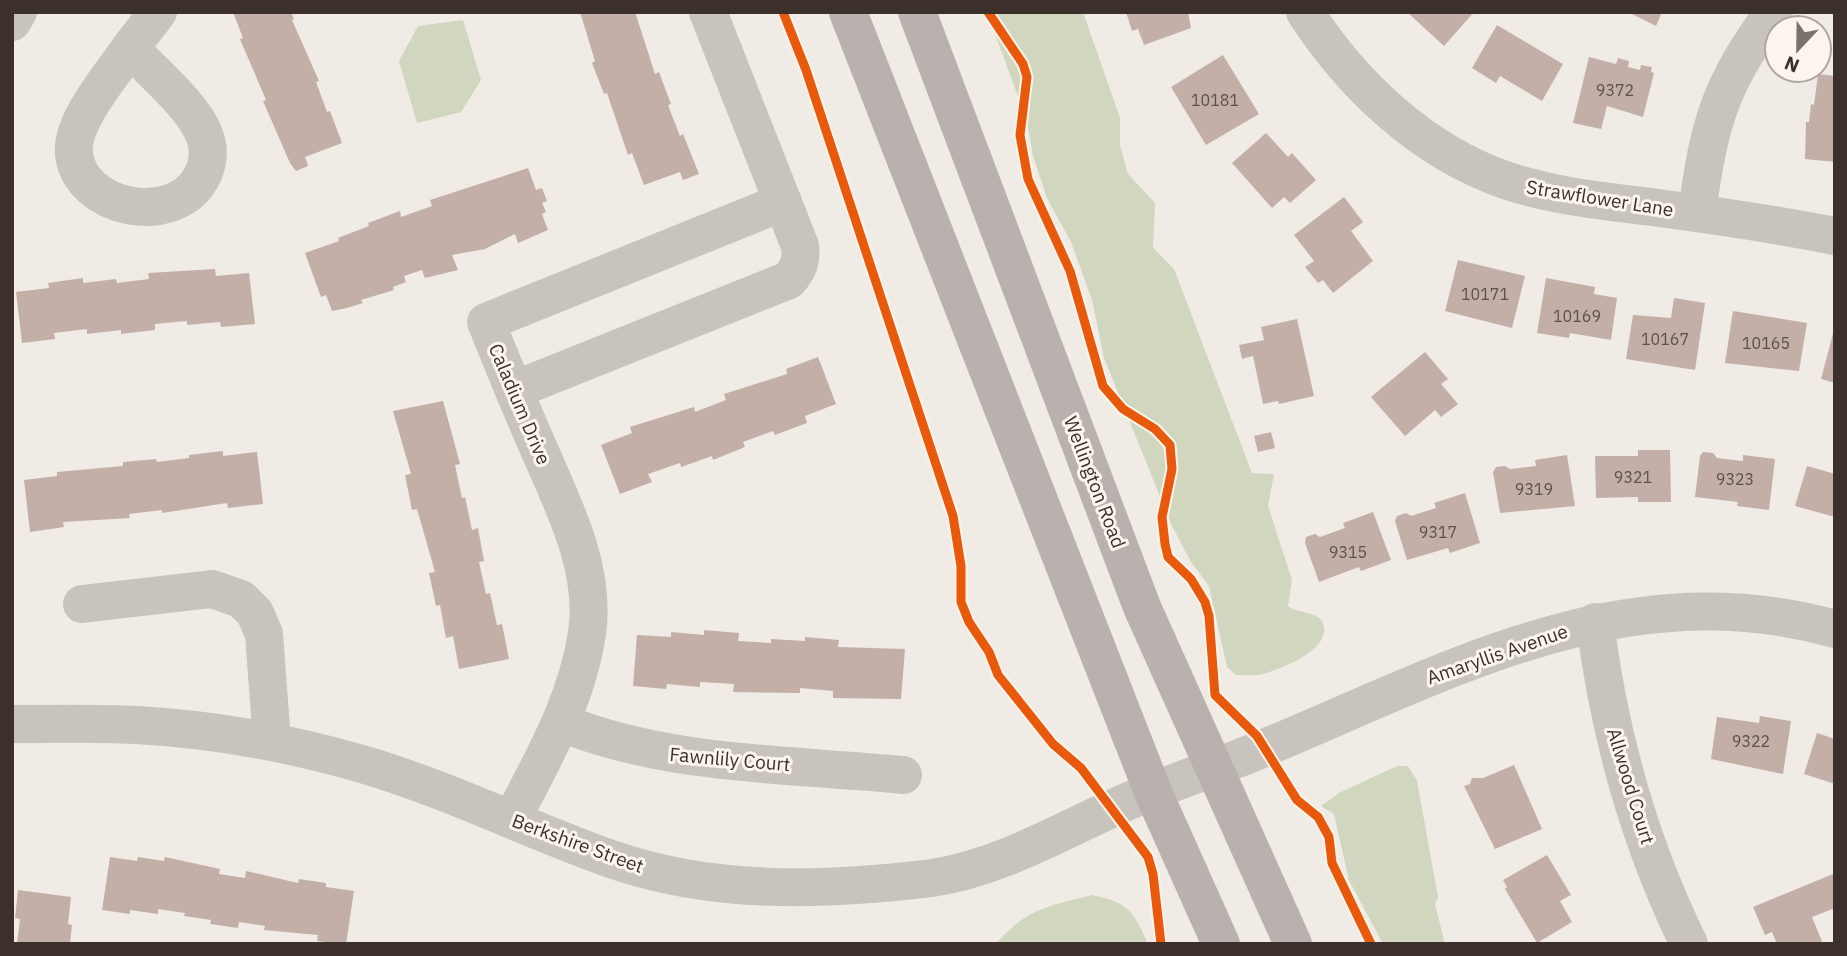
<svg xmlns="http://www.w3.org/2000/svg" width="1847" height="956" font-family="'IBM Plex Sans',sans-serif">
	<rect width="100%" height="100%" fill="#f0ebe5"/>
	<g fill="#d1d6bf">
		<path d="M987 12H1083L1120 118V145L1128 174 1155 203 1153 248 1174 269 1252 473 1274 474 1268 506 1292 580 1288 606C1297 613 1317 612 1322 621 1336 648 1281 669 1263 674 1255 676 1245 675 1236 675L1227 667 1209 586 1191 562 1172 526 1104 358 1092 300 1071 242 1047 198 1033 156 1027 121Z"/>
		<polygon points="463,20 481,80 461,112 417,123 399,61 418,26"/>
		<polygon points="1397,766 1408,766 1417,781 1438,897 1435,904 1445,944 1383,944 1349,880 1334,814 1321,806 1339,793"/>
		<path d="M1092 895C1128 903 1133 910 1148 944H996C1025 909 1049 906 1092 895Z"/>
	</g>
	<g fill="#c3afa7">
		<polygon points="233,12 291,12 294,19 292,20 319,81 316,82 327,112 330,111 342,143 305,157 308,166 296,171 290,163 263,101 266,100 240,39 243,38"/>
		<polygon points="580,12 635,12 655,74 659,72 671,104 668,105 680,136 683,134 699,174 683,180 680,172 644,185 632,153 628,155 607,93 604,94 592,63 595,61"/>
		<polygon points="1126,12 1188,12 1191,28 1144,45 1138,29 1132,31"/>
		<polygon points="1407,12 1474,12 1444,46"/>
		<polygon points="1628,12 1662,12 1656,26"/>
		<polygon points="1497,25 1563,64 1542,101 1500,76 1496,83 1472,68"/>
		<polygon points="1223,55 1259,114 1206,145 1171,87"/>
		<polygon points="1589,57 1616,64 1618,58 1629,61 1628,67 1640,70 1641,65 1652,67 1651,72 1654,73 1643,117 1607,106 1601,129 1573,123"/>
		<polygon points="1818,74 1835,76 1835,162 1805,159 1806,122 1809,122 1811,104 1814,105"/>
		<polygon points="1266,133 1288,157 1292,153 1316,180 1290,203 1284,197 1272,208 1232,163"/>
		<polygon points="528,168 536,190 542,188 547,201 542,203 546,212 542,214 548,230 518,243 515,234 485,249 452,255 458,270 425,278 422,270 404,276 406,282 393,287 394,290 361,300 363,303 347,308 332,311 326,295 321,297 305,253 339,241 338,238 369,226 368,223 400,211 401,217 432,206 430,200"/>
		<polygon points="1344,197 1363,222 1351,231 1373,261 1333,293 1323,280 1318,283 1305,267 1314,261 1294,235"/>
		<polygon points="1458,260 1525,276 1512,328 1445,311"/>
		<polygon points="215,269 216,276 249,273 255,324 221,327 220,322 187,325 187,321 155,324 155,330 121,334 121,330 87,334 87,329 54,333 55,339 22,343 16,292 49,288 48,283 83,278 83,283 116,279 117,283 149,279 148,273"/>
		<polygon points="1546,278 1595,287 1594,294 1617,298 1611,340 1570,333 1569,338 1537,333"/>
		<polygon points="1674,298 1705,303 1695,370 1626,359 1633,315 1671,318"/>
		<polygon points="1733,311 1807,323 1799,371 1725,363"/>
		<polygon points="1297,319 1314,396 1279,404 1278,401 1263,404 1253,356 1242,359 1239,345 1264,340 1261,327"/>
		<polygon points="1835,326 1835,383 1821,379"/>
		<polygon points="1425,352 1448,379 1441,384 1458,404 1441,417 1435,410 1405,436 1371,397"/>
		<polygon points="818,357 836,404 805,416 807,423 775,435 773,431 743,442 745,447 713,460 712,456 681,467 680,463 648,474 652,482 620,494 601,445 632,433 630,427 694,407 695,412 726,400 724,394 787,374 786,369"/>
		<polygon points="443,401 460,464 455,465 462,498 465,497 472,530 478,528 484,561 479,562 486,594 490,593 497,625 502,624 509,659 459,669 453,636 446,638 440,605 436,606 429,573 435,572 417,509 412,510 405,475 411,474 393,411"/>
		<polygon points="1271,432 1275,448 1258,452 1254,436"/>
		<polygon points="1638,450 1670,450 1671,502 1638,502 1638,497 1596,498 1595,456 1638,456"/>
		<polygon points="223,451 223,456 257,452 263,504 228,508 227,503 162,513 162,510 129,514 130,518 63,522 64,527 30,532 24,480 57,476 57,472 123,466 123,462 156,459 157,462 189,458 189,455"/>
		<polygon points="1703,452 1713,453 1717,458 1743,461 1743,455 1775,459 1769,510 1737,506 1738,502 1695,497 1700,456"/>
		<polygon points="1567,455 1575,506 1500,513 1493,472 1496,467 1505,466 1510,469 1536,466 1535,460"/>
		<polygon points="1807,466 1835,474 1835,517 1795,506"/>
		<polygon points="1465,493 1480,543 1450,553 1448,548 1407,560 1395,521 1397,516 1406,513 1411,516 1436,508 1434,503"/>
		<polygon points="1373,512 1391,560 1361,571 1359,567 1319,582 1305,543 1306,537 1315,534 1320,537 1345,528 1343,523"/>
		<polygon points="704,630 739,633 738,641 771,643 771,639 805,641 805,637 839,640 838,647 905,649 901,699 833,698 833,691 800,688 800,693 733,692 734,684 700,682 700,687 667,684 666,689 633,686 637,635 671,637 671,632 704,635"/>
		<polygon points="1760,716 1791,721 1783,774 1711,759 1717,717 1759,723"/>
		<polygon points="1817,733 1835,739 1835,784 1804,774"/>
		<polygon points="1514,765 1542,829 1495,849 1464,786 1470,784 1472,778 1483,778"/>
		<polygon points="1547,855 1571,895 1560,901 1572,922 1537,943 1505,889 1507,887 1503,880"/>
		<polygon points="110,857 137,861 138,857 164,861 165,857 220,869 219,874 245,878 246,871 298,883 299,879 326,883 326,887 354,891 346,944 317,941 318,935 264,930 265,926 239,922 238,928 210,924 211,920 184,916 185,913 158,909 158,914 130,910 130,914 102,910"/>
		<polygon points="1833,874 1835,908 1812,917 1823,944 1777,944 1772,932 1765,935 1753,907"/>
		<polygon points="18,890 71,897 68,924 72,925 70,944 17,944 20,919 15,918"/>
	</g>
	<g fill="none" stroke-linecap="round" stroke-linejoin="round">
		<g stroke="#c9c3be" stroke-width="38">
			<path d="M1305 12C1352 85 1422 151 1505 180 1552 196 1602 201 1651 207 1712 215 1774 224 1835 236"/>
			<polyline points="12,22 18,12"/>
			<path d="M130 48C152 72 195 107 205 137 210 150 208 166 201 178 173 228 80 209 74 154 70 122 112 75 130 48Z"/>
			<polyline points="130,48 158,12"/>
			<path d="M1697 213C1708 127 1720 82 1774 12"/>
			<path d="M514 390 789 280C798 269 802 261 800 246L708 12"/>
			<polyline points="82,604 212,589 241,599 255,613 264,634 272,742"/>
			<path d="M1595 622C1609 734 1639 842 1689 944"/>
			<path d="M562 723C669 766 789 764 903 775"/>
			<path d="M12 724C53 724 95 723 136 725 212 729 289 743 362 764 447 789 527 829 611 859 714 895 826 891 932 878 994 869 1053 836 1109 810 1161 785 1216 769 1269 746 1453 669 1628 571 1835 629"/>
			<path d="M512 819C543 759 577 701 587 633 597 566 560 499 535 440 518 401 502 362 486 322L783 202"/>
		</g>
		<g stroke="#b8b1ad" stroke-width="38">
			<polyline points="848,12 1153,792 1221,944"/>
			<polyline points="917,12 1142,607 1293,944"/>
		</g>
		<defs>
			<g id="cycleway">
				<polyline points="783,12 806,70 953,516 961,566 961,602 969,622 989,652 998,675 1053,744 1081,768 1148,857 1153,874 1161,944"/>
				<polyline points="988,12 1023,64 1027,77 1020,135 1028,179 1070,271 1103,386 1123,409 1155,429 1170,445 1172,469 1162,517 1165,544 1168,557 1191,579 1205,602 1209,616 1215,695 1257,736 1297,800 1318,817 1329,837 1332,863 1371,944"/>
			</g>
		</defs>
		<use href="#cycleway" stroke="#fbf5ee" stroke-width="13"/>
		<use href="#cycleway" stroke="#e8590c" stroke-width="9"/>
	</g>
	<g text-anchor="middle" stroke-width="6" stroke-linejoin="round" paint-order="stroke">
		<g font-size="16" fill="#5d504a">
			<text x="1615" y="96">9372</text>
			<text x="1215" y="106">10181</text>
			<text x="1485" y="300">10171</text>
			<text x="1577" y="322">10169</text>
			<text x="1665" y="345">10167</text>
			<text x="1766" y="349">10165</text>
			<text x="1633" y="483">9321</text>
			<text x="1735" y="485">9323</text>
			<text x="1534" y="495">9319</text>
			<text x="1438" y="538">9317</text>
			<text x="1348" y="558">9315</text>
			<text x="1751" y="747">9322</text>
		</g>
		<g font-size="19" fill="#3b302b" stroke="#fbf5ee">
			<text transform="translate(1600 198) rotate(9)" y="7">Strawflower Lane</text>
			<text transform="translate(520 404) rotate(67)" y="7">Caladium Drive</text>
			<text transform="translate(1095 482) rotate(69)" y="7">Wellington Road</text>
			<text transform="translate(1497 654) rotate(-19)" y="7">Amaryllis Avenue</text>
			<text transform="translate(730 759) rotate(5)" y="7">Fawnlily Court</text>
			<text transform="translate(1631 786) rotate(73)" y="7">Allwood Court</text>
			<text transform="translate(578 843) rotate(20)" y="7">Berkshire Street</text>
		</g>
	</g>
	<rect width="1847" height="956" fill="none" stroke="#3b302b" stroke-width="28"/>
	<g transform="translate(1798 49) rotate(202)"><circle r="33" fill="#fbf5ee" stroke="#aea6a0" stroke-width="2"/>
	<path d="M0-5L12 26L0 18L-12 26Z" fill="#7a716c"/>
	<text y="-10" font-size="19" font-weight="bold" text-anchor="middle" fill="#3b302b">N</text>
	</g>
</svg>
